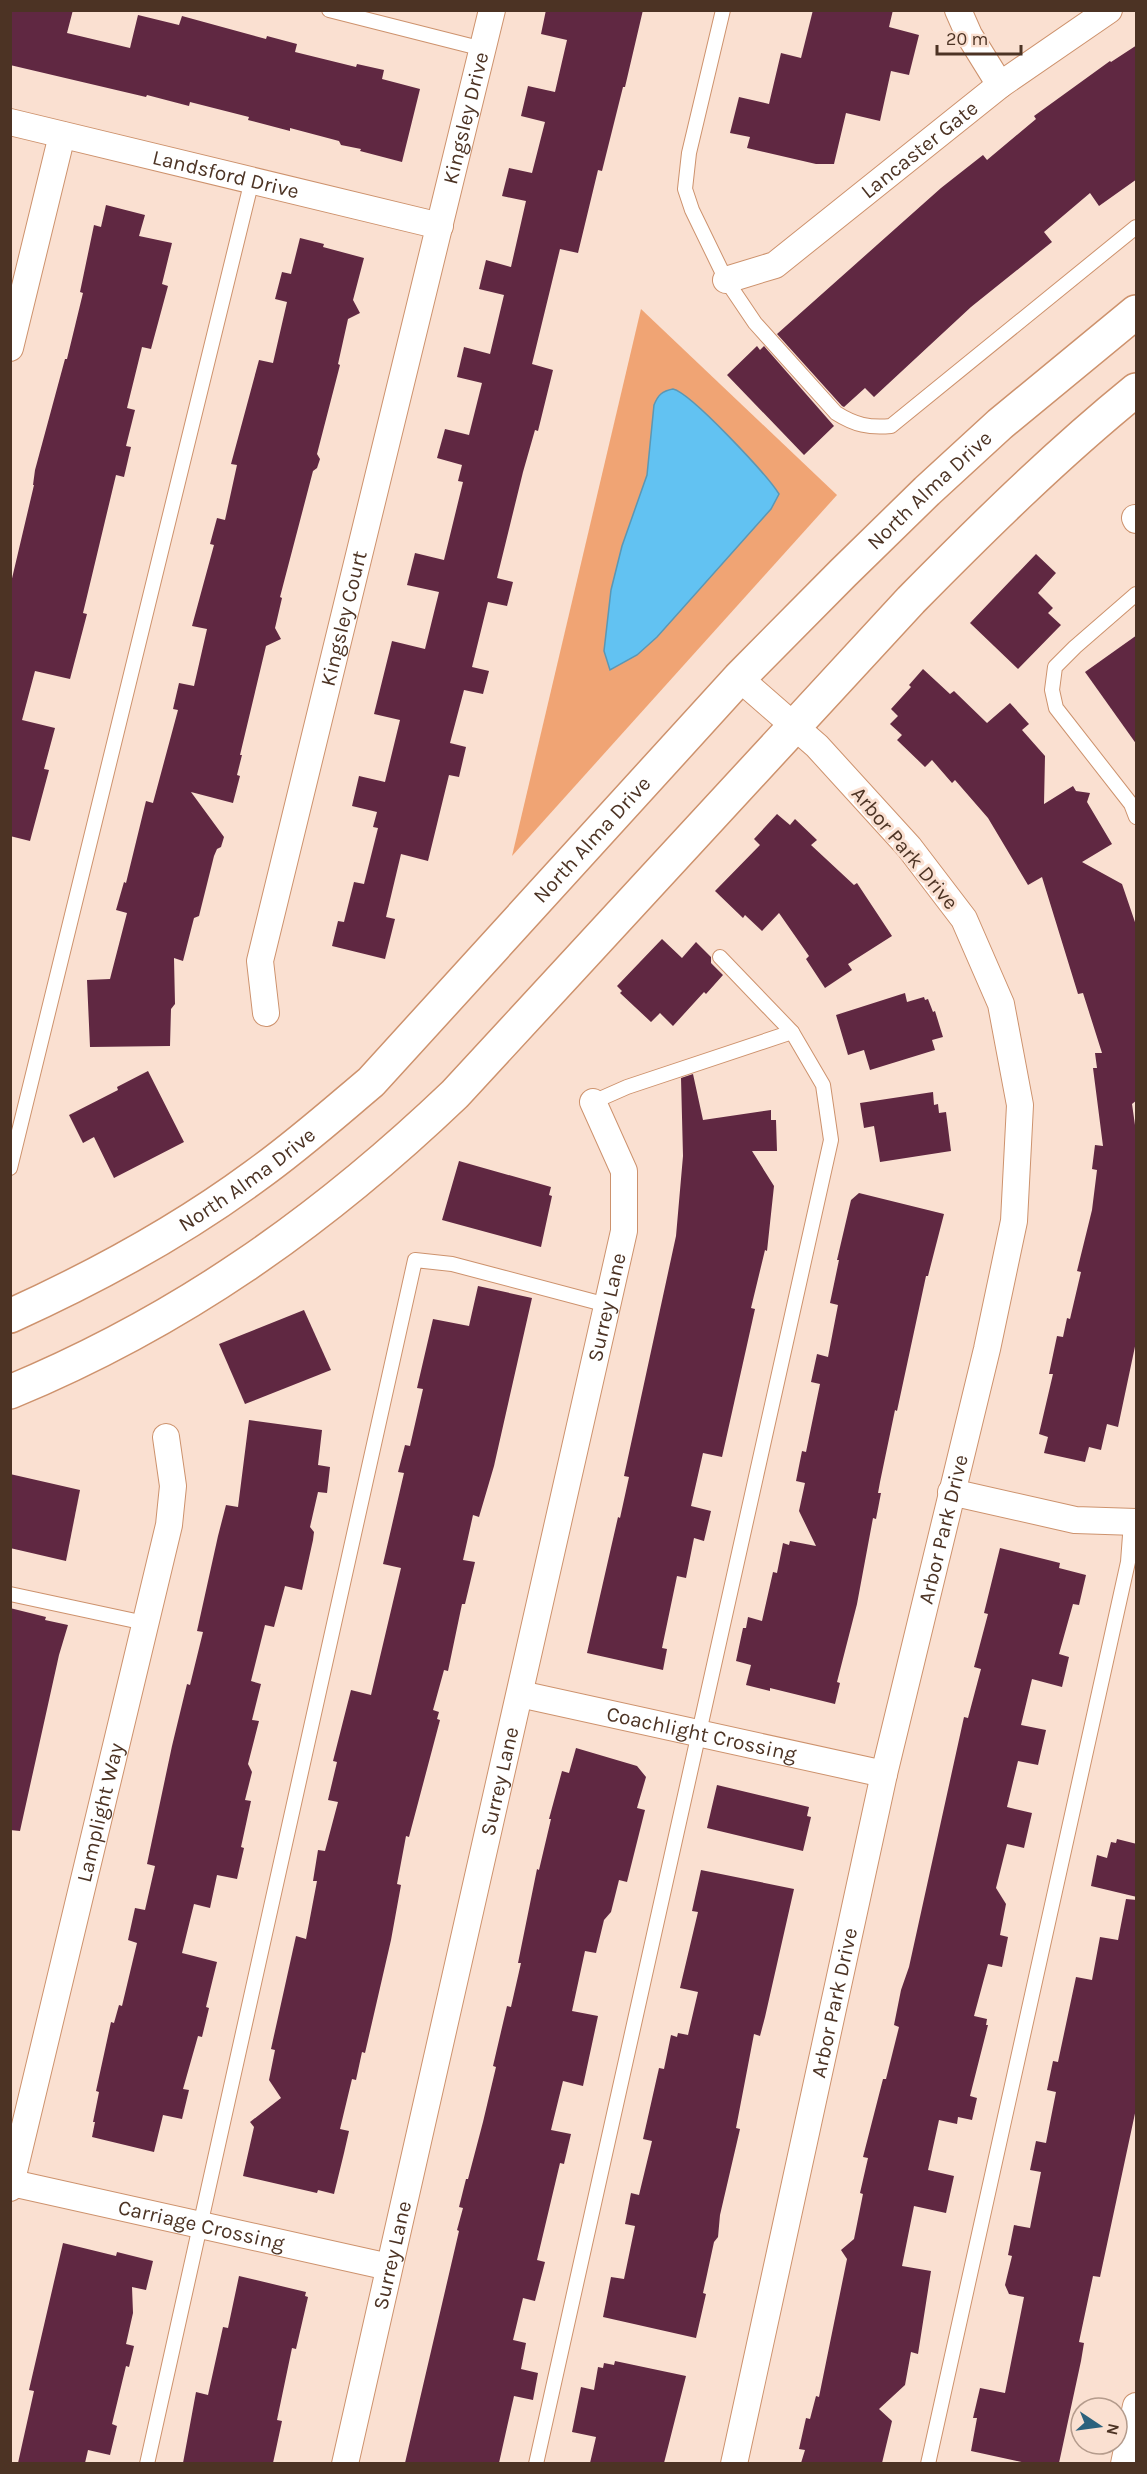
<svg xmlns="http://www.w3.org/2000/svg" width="1147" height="2474" font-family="Karla,sans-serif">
	<rect width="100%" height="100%" fill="#fae0d1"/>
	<polygon fill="#f0a474" points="641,309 837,495 512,856"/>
	<path fill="#62c2f2" stroke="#5b97b4" stroke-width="1.5" d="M673 389C691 393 767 475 779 494L771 509 657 637 637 655 610 670 604 651 611 590 622 546 647 475 654 405C658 395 662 391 673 389Z"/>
	<g fill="#602842">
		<polygon points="10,10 73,10 67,33 130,48 138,15 179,25 182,16 266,39 267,36 297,44 295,52 356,67 357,64 384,70 382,79 420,89 402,162 360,151 361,149 341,145 339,141 290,128 290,131 248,120 249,117 190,102 189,106 147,95 146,97 10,65"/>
		<polygon points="546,10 643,10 625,87 623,87 602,171 598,170 578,253 560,249 532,364 553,370 538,431 535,430 523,472 497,578 513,582 507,606 488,602 472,667 489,671 483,694 464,690 450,743 466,747 459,777 449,775 428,861 401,854 386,917 395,919 385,959 332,946 338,921 344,922 354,882 364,884 378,828 373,827 377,812 352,806 359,776 385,782 400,720 374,714 392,641 425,649 439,592 407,585 415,553 444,560 463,482 458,481 462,465 437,458 445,429 469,435 482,383 457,377 464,347 490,354 504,295 479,289 486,260 511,267 526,201 502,196 509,168 532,173 545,122 521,116 528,86 555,92 567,40 541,34"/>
		<polygon points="813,10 893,10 889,27 919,35 909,75 891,71 880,121 846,113 834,164 816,164 747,148 750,137 730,133 739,97 769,104 781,53 801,58"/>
		<polygon points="1137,45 1137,179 1099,206 1090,193 1044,232 1052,242 971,307 874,397 865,388 844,407 842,406 777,334 941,188 983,155 987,160 1036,119 1034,116 1110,61 1111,62"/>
		<polygon points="106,205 145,215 139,236 172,243 162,284 168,286 151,349 142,347 127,408 135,410 126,446 131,447 124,477 116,475 83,613 87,614 70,679 35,671 22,720 55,728 44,769 49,770 30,841 10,836 10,587 34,485 33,485 35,470 65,359 67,359 83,293 80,292 94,225 101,227"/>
		<polygon points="300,238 324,244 323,247 364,258 353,300 360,313 348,319 338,364 340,365 317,454 320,459 317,468 313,471 280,597 282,598 275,628 281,639 266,646 240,755 242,755 237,775 240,776 233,803 191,792 224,837 221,847 217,849 214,856 199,916 194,918 183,961 174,958 175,1004 171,1009 170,1046 90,1047 87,980 110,979 127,913 116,910 124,882 126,883 146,801 153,803 178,710 173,709 179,683 194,686 207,629 192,626 214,545 210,544 217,518 225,520 237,465 231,464 259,360 273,363 287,302 275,299 282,272 291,274"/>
		<polygon points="757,346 760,350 764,346 834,426 804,455 727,375"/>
		<polygon points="1036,554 1056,573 1038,593 1053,608 1048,613 1061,625 1018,669 970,623"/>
		<polygon points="1137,635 1137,745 1085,672"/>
		<polygon points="923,669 950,694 954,691 987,723 1010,703 1029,724 1022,730 1045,756 1044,804 1073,786 1076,791 1090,793 1087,802 1112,844 1082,862 1122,884 1137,928 1137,1100 1132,1104 1137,1139 1137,1337 1118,1427 1107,1424 1101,1450 1089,1447 1085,1462 1044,1453 1048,1437 1039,1434 1053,1374 1049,1374 1057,1336 1063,1337 1067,1318 1070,1319 1081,1272 1077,1271 1092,1210 1097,1170 1092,1169 1095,1145 1103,1146 1093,1068 1097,1068 1095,1053 1102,1053 1083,993 1078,994 1042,877 1028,885 988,818 955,780 952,783 932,760 925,767 897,740 902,735 890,724 898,716 891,709 911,687 909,685"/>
		<polygon points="777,814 790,825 795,819 817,840 811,845 854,885 857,883 892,936 848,964 852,970 825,988 806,959 809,956 779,913 762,931 745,915 743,918 715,891 760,845 754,839"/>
		<polygon points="662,939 682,958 696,942 711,957 711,963 723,975 706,994 704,992 673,1026 660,1013 651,1022 620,993 622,991 617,986"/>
		<polygon points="905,993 907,1002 924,997 925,1000 928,999 933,1012 935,1011 943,1037 932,1040 935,1050 870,1070 864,1050 848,1055 836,1015"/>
		<polygon points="148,1071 184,1142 114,1178 94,1137 83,1143 69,1115 118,1090 117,1087"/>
		<polygon points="693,1074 703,1120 771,1110 771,1120 776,1120 777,1151 752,1151 774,1186 767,1251 765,1250 751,1308 755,1309 722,1457 703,1453 691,1506 711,1511 704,1541 694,1538 686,1578 677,1576 662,1648 667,1649 663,1670 587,1653 618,1517 620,1518 629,1477 624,1476 676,1236 683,1156 681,1078"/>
		<polygon points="933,1092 934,1105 938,1104 939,1113 946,1112 951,1151 880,1162 874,1126 864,1128 860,1103"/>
		<polygon points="459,1161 551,1187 549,1195 552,1196 541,1247 442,1220"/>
		<polygon points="859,1193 944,1214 928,1276 926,1276 897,1411 895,1410 880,1482 878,1493 881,1493 876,1519 873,1518 857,1604 837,1682 840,1683 835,1704 770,1688 770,1691 746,1685 751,1665 736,1661 743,1628 746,1628 748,1617 762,1621 773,1572 777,1573 783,1543 789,1545 790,1541 816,1546 799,1511 805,1483 796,1481 802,1451 806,1452 820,1384 811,1382 817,1354 828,1357 838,1305 830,1303 839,1260 837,1260 851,1200"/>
		<polygon points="478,1286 532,1298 494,1466 479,1517 473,1515 463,1560 475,1562 465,1604 462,1604 448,1671 444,1670 433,1710 439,1712 437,1719 440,1720 409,1837 406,1836 397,1884 401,1885 391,1940 365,2053 362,2052 356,2080 352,2079 340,2129 349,2131 344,2153 334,2194 318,2190 317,2193 243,2176 254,2127 250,2122 281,2098 269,2080 275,2050 271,2049 296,1936 306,1939 317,1881 313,1881 318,1850 325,1851 338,1802 328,1800 337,1762 333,1761 351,1690 371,1695 401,1568 383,1564 404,1473 398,1472 405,1445 410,1446 423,1389 417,1388 433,1319 469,1326"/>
		<polygon points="304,1310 331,1370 245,1404 219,1344"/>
		<polygon points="249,1420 322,1430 318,1465 330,1467 327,1493 318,1492 310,1527 314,1532 313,1540 302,1590 285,1586 274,1627 265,1625 251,1681 261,1684 252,1720 259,1721 248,1764 252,1772 245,1800 251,1801 241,1847 244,1848 237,1879 217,1875 210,1908 194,1904 182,1953 217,1962 206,2007 209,2008 202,2037 198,2036 183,2089 189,2090 182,2119 163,2115 154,2152 92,2137 95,2122 93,2122 99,2092 96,2091 111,2022 114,2023 119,2005 122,2006 137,1943 128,1940 135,1908 145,1910 155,1866 147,1864 172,1746 187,1684 190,1685 203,1632 197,1631 218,1536 226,1505 238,1507"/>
		<polygon points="10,1474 80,1490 66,1561 10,1548"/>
		<polygon points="1000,1548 1060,1563 1059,1568 1086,1575 1079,1605 1073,1604 1059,1654 1069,1657 1062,1687 1032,1679 1021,1725 1046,1730 1038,1765 1018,1761 1007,1807 1032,1813 1024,1848 1007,1844 996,1888 1006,1904 1000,1935 1008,1937 1002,1967 988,1964 974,2016 987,2019 986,2025 988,2025 970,2096 977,2098 972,2120 958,2117 957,2124 939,2120 928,2170 954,2176 946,2213 914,2206 902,2266 931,2271 918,2354 911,2352 905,2385 879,2409 892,2421 882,2463 801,2463 805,2450 799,2449 806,2418 810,2419 816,2396 819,2397 847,2259 841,2250 854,2239 863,2194 860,2193 868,2158 863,2157 883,2079 886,2079 899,2027 894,2025 901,1990 909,1967 964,1717 968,1718 981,1669 974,1667 988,1614 984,1613"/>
		<polygon points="10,1608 46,1617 45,1620 68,1625 59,1655 20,1831 10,1830"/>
		<polygon points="576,1748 637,1766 646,1777 637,1808 645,1810 627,1882 619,1880 611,1912 604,1920 596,1953 585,1951 572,2011 598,2016 583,2086 563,2081 551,2130 571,2134 564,2164 560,2163 537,2260 545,2262 535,2301 523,2298 513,2340 526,2343 521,2369 538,2373 533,2400 514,2396 499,2463 405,2463 459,2231 457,2230 463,2208 459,2207 466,2179 468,2179 483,2122 496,2067 493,2066 507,2006 511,2007 521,1963 518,1963 537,1869 539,1870 551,1819 549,1819 562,1771 569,1773"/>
		<polygon points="717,1785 809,1807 807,1816 811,1817 803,1851 707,1828"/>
		<polygon points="1117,1839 1137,1844 1137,1897 1091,1886 1097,1855 1107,1858 1111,1842 1116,1843"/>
		<polygon points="701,1870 794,1889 765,2017 760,2036 754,2034 736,2128 740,2129 720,2215 718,2237 714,2242 703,2293 706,2294 696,2338 603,2317 611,2277 624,2279 635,2226 625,2224 631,2193 639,2195 652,2141 643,2139 659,2068 664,2069 671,2035 677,2037 678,2033 688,2035 698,1992 680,1988 698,1912 692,1911"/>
		<polygon points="1126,1899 1137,1900 1137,2104 1100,2277 1093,2276 1079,2342 1084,2343 1081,2361 1059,2463 1026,2463 971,2451 977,2418 973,2418 980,2388 1005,2393 1024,2297 1009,2294 1005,2285 1012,2256 1008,2255 1014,2225 1030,2228 1041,2172 1030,2170 1036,2141 1046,2143 1056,2092 1047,2090 1053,2061 1058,2062 1076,1977 1092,1980 1100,1937 1118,1940"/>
		<polygon points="63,2243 116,2256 117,2252 153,2261 146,2290 132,2287 133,2313 126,2344 134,2346 129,2367 126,2366 112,2424 117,2426 110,2455 88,2450 85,2463 18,2463 34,2391 29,2390"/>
		<polygon points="239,2276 306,2292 305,2296 308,2297 296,2349 292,2348 277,2420 282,2421 273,2463 183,2463 196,2392 208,2395 223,2327 228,2328"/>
		<polygon points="615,2361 686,2376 664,2463 590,2463 596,2437 572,2432 581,2387 594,2390 598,2367 603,2368 604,2363 614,2365"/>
	</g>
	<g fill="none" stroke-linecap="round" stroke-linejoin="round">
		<defs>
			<g id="lane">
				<polyline points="329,10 483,49"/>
				<path d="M723 10 689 153 685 189 692 210 726 280 755 323 836 413C855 425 869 428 891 426L1136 227"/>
				<polyline points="1136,594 1075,647 1055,667 1052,690 1056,708 1131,804 1136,817"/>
				<polyline points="593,1102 627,1087 792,1032"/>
				<polyline points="10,1168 252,180"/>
				<polyline points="10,1594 145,1623"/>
				<polyline points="147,2464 415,1260 452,1264 607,1305"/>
				<polyline points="536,2464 831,1140 823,1085 792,1032 720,957"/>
				<polyline points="928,2464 1128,1562 1131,1522"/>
			</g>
			<g id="street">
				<polyline points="958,10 969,35 1000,85"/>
				<path id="s1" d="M10 122 440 226"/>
				<path id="s2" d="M726 280 775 265 1000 85 1109 10"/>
				<polyline points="10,348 62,135"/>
				<polyline points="1135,518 1136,520"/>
				<path id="s3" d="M266 1013 260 961 492 10"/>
				<polyline points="951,1492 1075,1520 1136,1522"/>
				<path id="s4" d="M520 1694 884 1774"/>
				<path id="s5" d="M12 2183 389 2267"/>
				<path id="s6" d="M10 2188 169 1525 173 1486 166 1437"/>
				<path id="s7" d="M345 2464 624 1231V1171L593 1102"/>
				<path id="s8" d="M734 2464 884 1774 987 1349 1014 1221 1020 1105 1001 1004 964 919 909 847 817 746 739 678"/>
				<polyline points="1124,2464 1136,2406"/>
			</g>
			<g id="secondary">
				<path id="s9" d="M10 1316C96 1277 179 1232 255 1176 296 1147 333 1114 371 1082L739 678 843 573 927 491 1000 424 1136 312"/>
				<path d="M10 1392C181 1321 322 1221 455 1094L911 600C983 527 1056 455 1136 390"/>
			</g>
		</defs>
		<use href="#lane" stroke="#cd926d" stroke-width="16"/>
		<use href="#street" stroke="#cd926d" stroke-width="28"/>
		<use href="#secondary" stroke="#cd926d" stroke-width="36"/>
		<use href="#lane" stroke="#fff" stroke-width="14"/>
		<use href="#street" stroke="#fff" stroke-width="26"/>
		<use href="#secondary" stroke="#fff" stroke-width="33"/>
	</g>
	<g text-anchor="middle" stroke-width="6" stroke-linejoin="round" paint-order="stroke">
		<g font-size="21" fill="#4c3324" stroke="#fae0d1">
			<text dy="7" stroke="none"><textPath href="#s3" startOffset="920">Kingsley Drive</textPath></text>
			<text dy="7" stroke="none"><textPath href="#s2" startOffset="236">Lancaster Gate</textPath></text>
			<text dy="7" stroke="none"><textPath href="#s1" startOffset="222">Landsford Drive</textPath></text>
			<text dy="7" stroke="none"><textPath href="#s9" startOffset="1246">North Alma Drive</textPath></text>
			<text dy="7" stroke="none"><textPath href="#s3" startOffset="405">Kingsley Court</textPath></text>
			<text dy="7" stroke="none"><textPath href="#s9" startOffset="760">North Alma Drive</textPath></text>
			<text transform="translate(905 848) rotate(50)" y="7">Arbor Park Drive</text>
			<text dy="7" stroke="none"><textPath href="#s9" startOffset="274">North Alma Drive</textPath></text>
			<text dy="7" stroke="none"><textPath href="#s7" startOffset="1186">Surrey Lane</textPath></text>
			<text dy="7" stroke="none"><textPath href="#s8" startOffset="958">Arbor Park Drive</textPath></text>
			<text dy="7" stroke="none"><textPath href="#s4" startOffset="186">Coachlight Crossing</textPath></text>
			<text dy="7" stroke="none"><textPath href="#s7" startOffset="700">Surrey Lane</textPath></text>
			<text dy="7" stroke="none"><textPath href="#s6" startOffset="386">Lamplight Way</textPath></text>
			<text dy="7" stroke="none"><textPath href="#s8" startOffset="472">Arbor Park Drive</textPath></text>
			<text dy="7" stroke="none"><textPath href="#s5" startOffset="194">Carriage Crossing</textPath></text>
			<text dy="7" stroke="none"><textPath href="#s7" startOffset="214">Surrey Lane</textPath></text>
		</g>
	</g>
	<rect width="1147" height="2474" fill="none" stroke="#4c3324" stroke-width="24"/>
	<g transform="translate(1099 2426) rotate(103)"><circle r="28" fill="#fae0d1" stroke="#b49b8c" stroke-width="1.5"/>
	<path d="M0-4.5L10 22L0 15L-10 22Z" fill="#2c627d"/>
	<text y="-9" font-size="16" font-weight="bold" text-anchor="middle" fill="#4c3324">N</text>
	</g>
	<path d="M937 45v9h84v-9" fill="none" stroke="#4c3324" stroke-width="3"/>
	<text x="946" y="45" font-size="18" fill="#4c3324" stroke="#fae0d1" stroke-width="4.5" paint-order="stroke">20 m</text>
</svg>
